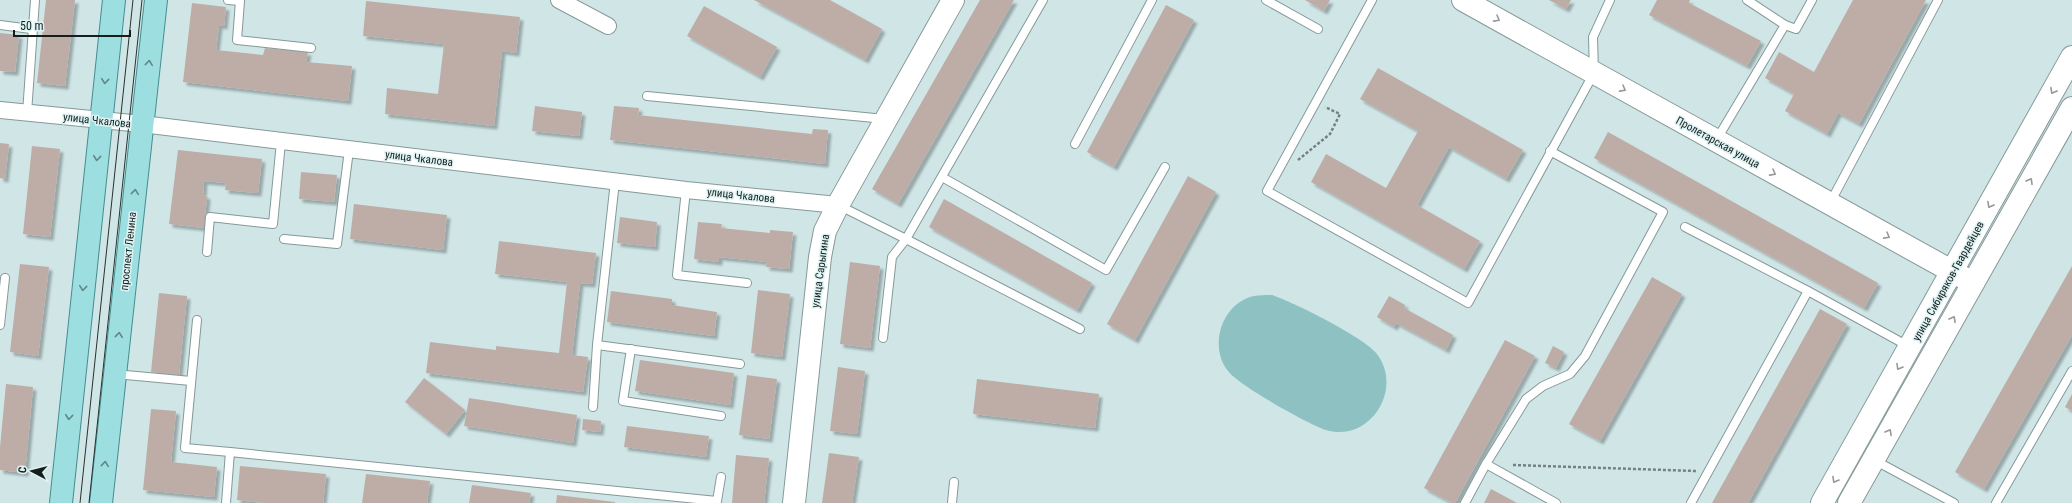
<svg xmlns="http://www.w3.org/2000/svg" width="2072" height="503" font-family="'Roboto Condensed',sans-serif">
	<defs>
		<filter id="shadow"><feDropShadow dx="3.5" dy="3.5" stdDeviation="1" flood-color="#0004"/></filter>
	</defs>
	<rect width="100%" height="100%" fill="#d0e5e6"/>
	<path fill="#8ec1c2" d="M1272 295C1293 302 1364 337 1377 354 1404 390 1369 443 1326 430 1308 424 1238 385 1228 371 1208 346 1222 303 1254 296 1259 295 1266 295 1272 295Z"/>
	<g fill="#beada6" filter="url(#shadow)">
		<polygon points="46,0 75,0 65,86 37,83"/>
		<polygon points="754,0 830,0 882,29 865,60"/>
		<polygon points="980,0 1014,0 898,204 872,189"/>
		<polygon points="1305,0 1330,0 1324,11"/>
		<polygon points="1549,0 1571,0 1566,9"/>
		<polygon points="1657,0 1690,0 1689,3 1761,41 1747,66 1649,15"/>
		<polygon points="1853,0 1926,0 1859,124 1838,113 1827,134 1785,111 1794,94 1765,78 1779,52 1814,72"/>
		<polygon points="366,1 520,17 516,53 502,51 494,126 385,114 387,88 438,94 444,44 363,36"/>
		<polygon points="192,3 226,7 224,26 219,25 216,50 263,55 265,48 308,52 306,62 352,66 348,101 183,82"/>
		<polygon points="1166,5 1194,20 1114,167 1087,152"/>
		<polygon points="704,6 777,47 760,77 687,36"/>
		<polygon points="0,33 19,35 15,72 0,71"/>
		<polygon points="1378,68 1523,150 1506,179 1449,147 1417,205 1480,241 1464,269 1311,182 1326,154 1386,188 1418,131 1360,99"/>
		<polygon points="535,106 582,112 579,136 532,131"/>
		<polygon points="614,106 639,108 638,115 812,134 813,129 828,130 825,164 610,140"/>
		<polygon points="1608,132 1878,283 1864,308 1594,158"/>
		<polygon points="0,143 9,144 5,179 0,178"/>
		<polygon points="32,146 60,149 50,237 23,234"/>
		<polygon points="178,150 262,159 258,193 225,190 226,183 204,181 203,195 207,196 204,228 169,224"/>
		<polygon points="301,172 337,175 334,202 299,199"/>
		<polygon points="1188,176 1216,192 1135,340 1107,324"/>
		<polygon points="944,199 1092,283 1077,310 929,227"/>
		<polygon points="354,204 447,215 443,250 350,239"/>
		<polygon points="620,217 657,222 655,247 617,243"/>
		<polygon points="698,222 722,224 721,228 770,233 770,230 793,232 789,269 766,267 767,262 719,257 719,262 694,259"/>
		<polygon points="499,241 596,253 592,284 580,283 572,355 588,357 583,392 426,373 430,342 496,350 496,346 559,353 567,282 495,274"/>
		<polygon points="850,262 880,266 870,348 840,344"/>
		<polygon points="20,264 49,267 38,356 10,352"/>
		<polygon points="2072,266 2072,335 1984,489 1955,472"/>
		<polygon points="1652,277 1682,294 1600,441 1569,424"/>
		<polygon points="758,290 790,294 782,357 751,353"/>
		<polygon points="611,291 672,299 672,305 717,312 714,336 607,322"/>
		<polygon points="159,293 187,296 179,375 151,372"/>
		<polygon points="1389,296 1405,305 1404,308 1453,335 1446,350 1396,323 1394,327 1377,317"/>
		<polygon points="1820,309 1847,324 1748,503 1712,503"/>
		<polygon points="1505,340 1535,356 1455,503 1452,503 1424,488"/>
		<polygon points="1553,346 1564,352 1556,368 1545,363"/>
		<polygon points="640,360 734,373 730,405 635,391"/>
		<polygon points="838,367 865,371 857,434 830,431"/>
		<polygon points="747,375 777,379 769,439 739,435"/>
		<polygon points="424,378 465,410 446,434 405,402"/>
		<polygon points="977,379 1099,394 1095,428 973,414"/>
		<polygon points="6,384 33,387 25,473 0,470 0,447"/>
		<polygon points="2072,394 2072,411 2065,407"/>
		<polygon points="469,398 577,415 573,443 464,426"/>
		<polygon points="151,409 176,411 171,462 217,467 214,497 143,490"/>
		<polygon points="583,419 601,421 600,432 582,430"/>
		<polygon points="627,426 709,436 706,457 624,447"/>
		<polygon points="829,453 859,457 852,503 822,503"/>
		<polygon points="736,455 769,458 764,503 732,503"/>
		<polygon points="240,466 326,474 323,503 264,503 237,500"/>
		<polygon points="366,474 430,481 427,503 362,503"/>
		<polygon points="472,485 531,493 529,503 469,503"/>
		<polygon points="1491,489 1517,503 1484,503"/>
		<polygon points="557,495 615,502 615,503 556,503"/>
	</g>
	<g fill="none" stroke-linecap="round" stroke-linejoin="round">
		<defs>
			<g id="lane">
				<polyline points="228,0 240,1 237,40 311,48"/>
				<polyline points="1266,0 1318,29"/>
				<polyline points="1372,0 1267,191 1468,303 1594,73 1593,37 1610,0"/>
				<polyline points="1747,0 1785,25 1796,29 1812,0"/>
				<polyline points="0,25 31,29"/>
				<polyline points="647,96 885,119"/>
				<polyline points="27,113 35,0"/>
				<polyline points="1717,139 1785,25"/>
				<polyline points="1075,144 1152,0"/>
				<polyline points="942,177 1106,270 1165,167"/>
				<polyline points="686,190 677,275 747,283"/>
				<polyline points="1830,203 1938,0"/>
				<polyline points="838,205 906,239 1043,0"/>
				<polyline points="1685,227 1808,291 1908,346"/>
				<polyline points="284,239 337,244 349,150"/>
				<polyline points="207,252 210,217 273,224 281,142"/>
				<polyline points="197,320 185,448 230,452"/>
				<polyline points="0,325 5,278"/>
				<polyline points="883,338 892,257 906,239 1080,329"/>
				<polyline points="597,345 740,364"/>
				<polyline points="631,349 623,401 721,416"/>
				<polyline points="115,374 191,381"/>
				<polyline points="593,407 597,345 615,181"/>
				<polyline points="1874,460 1954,503"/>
				<polyline points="1486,464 1556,503"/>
				<polyline points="226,503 230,452 717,501 721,477"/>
				<polyline points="952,503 954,482"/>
				<polyline points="1465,503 1486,464 1526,399 1543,386 1570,374 1585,356 1663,212 1550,151"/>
				<polyline points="1691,503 1808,291"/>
				<polyline points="1996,503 2072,371"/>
			</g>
			<g id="street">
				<polyline points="559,0 608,26"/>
				<polyline points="0,110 142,124 686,190 838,205"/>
			</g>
			<g id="secondary">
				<polyline points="1463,0 1973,283"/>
				<polyline points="794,503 820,257 825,231 838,205 953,0"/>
				<polyline points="1822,503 2072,57"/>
				<polyline points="1849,503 2072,108"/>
			</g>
			<g id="primary">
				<polyline points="61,503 114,0"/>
				<polyline points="101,503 156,0"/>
			</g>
		</defs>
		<use href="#lane" stroke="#859999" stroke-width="10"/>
		<use href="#street" stroke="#859999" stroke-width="18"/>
		<use href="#secondary" stroke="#859999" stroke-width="24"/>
		<use href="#primary" stroke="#448d8f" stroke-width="24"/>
		<g stroke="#738182" stroke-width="2.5" stroke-dasharray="3 2" stroke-linecap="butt">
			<polyline points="1298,160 1330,134 1340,114 1325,107"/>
			<polyline points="1513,465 1696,471"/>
		</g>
		<use href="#lane" stroke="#fff" stroke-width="8"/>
		<use href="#street" stroke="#fff" stroke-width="16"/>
		<use href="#secondary" stroke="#fff" stroke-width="22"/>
		<use href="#primary" stroke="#9ddfe1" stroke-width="22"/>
		<g stroke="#293131" stroke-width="1">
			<polyline points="80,503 133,0"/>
			<polyline points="89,503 142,0"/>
		</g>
	</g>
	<defs><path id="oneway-chevron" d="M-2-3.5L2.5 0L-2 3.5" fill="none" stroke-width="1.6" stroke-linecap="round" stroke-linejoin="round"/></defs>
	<g stroke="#969999">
		<use href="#oneway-chevron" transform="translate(1497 19) rotate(29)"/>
		<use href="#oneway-chevron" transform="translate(1623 89) rotate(29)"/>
		<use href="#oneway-chevron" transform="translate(2053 91) rotate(119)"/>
		<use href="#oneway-chevron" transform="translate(1773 173) rotate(29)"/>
		<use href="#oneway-chevron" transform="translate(2030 181) rotate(-60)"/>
		<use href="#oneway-chevron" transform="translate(1990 205) rotate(119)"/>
		<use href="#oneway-chevron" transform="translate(1887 236) rotate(29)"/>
		<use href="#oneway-chevron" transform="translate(1953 319) rotate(-61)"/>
		<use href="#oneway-chevron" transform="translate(1899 367) rotate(120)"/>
		<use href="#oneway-chevron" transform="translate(1889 432) rotate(-61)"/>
		<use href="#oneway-chevron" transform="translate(1835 480) rotate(120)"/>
	</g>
	<g stroke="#608889">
		<use href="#oneway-chevron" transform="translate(149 63) rotate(-84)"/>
		<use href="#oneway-chevron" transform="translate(105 81) rotate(96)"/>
		<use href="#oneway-chevron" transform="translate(97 158) rotate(96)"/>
		<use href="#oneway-chevron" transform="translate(135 192) rotate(-84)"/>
		<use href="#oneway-chevron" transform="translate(83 288) rotate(96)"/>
		<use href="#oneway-chevron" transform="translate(119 335) rotate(-84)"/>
		<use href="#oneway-chevron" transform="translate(69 417) rotate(96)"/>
		<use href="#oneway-chevron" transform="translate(105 464) rotate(-84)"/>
	</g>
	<g text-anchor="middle" stroke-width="3" stroke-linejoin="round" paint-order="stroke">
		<g font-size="11" fill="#161d1d" stroke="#ddf3f3">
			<text transform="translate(97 120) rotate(6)" y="4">улица Чкалова</text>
			<text transform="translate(1718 142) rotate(29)" y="4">Пролетарская улица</text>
			<text transform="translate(419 158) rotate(7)" y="4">улица Чкалова</text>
			<text transform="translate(741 195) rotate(6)" y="4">улица Чкалова</text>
			<text transform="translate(128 251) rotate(-84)" y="4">проспект Ленина</text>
			<text transform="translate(820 271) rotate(-82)" y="4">улица Сарыгина</text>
			<text transform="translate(1948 281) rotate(-61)" y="4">улица Сибиряков-Гвардейцев</text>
		</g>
	</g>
	<g transform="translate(32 471) rotate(277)" stroke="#ddf3f3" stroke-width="3" paint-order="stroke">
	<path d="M0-3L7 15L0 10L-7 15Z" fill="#161d1d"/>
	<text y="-6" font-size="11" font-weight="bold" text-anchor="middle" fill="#161d1d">С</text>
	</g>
	<path d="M14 30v6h116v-6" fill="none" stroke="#161d1d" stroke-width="2"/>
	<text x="20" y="30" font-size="12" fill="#161d1d" stroke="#ddf3f3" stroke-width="3" paint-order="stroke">50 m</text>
</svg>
